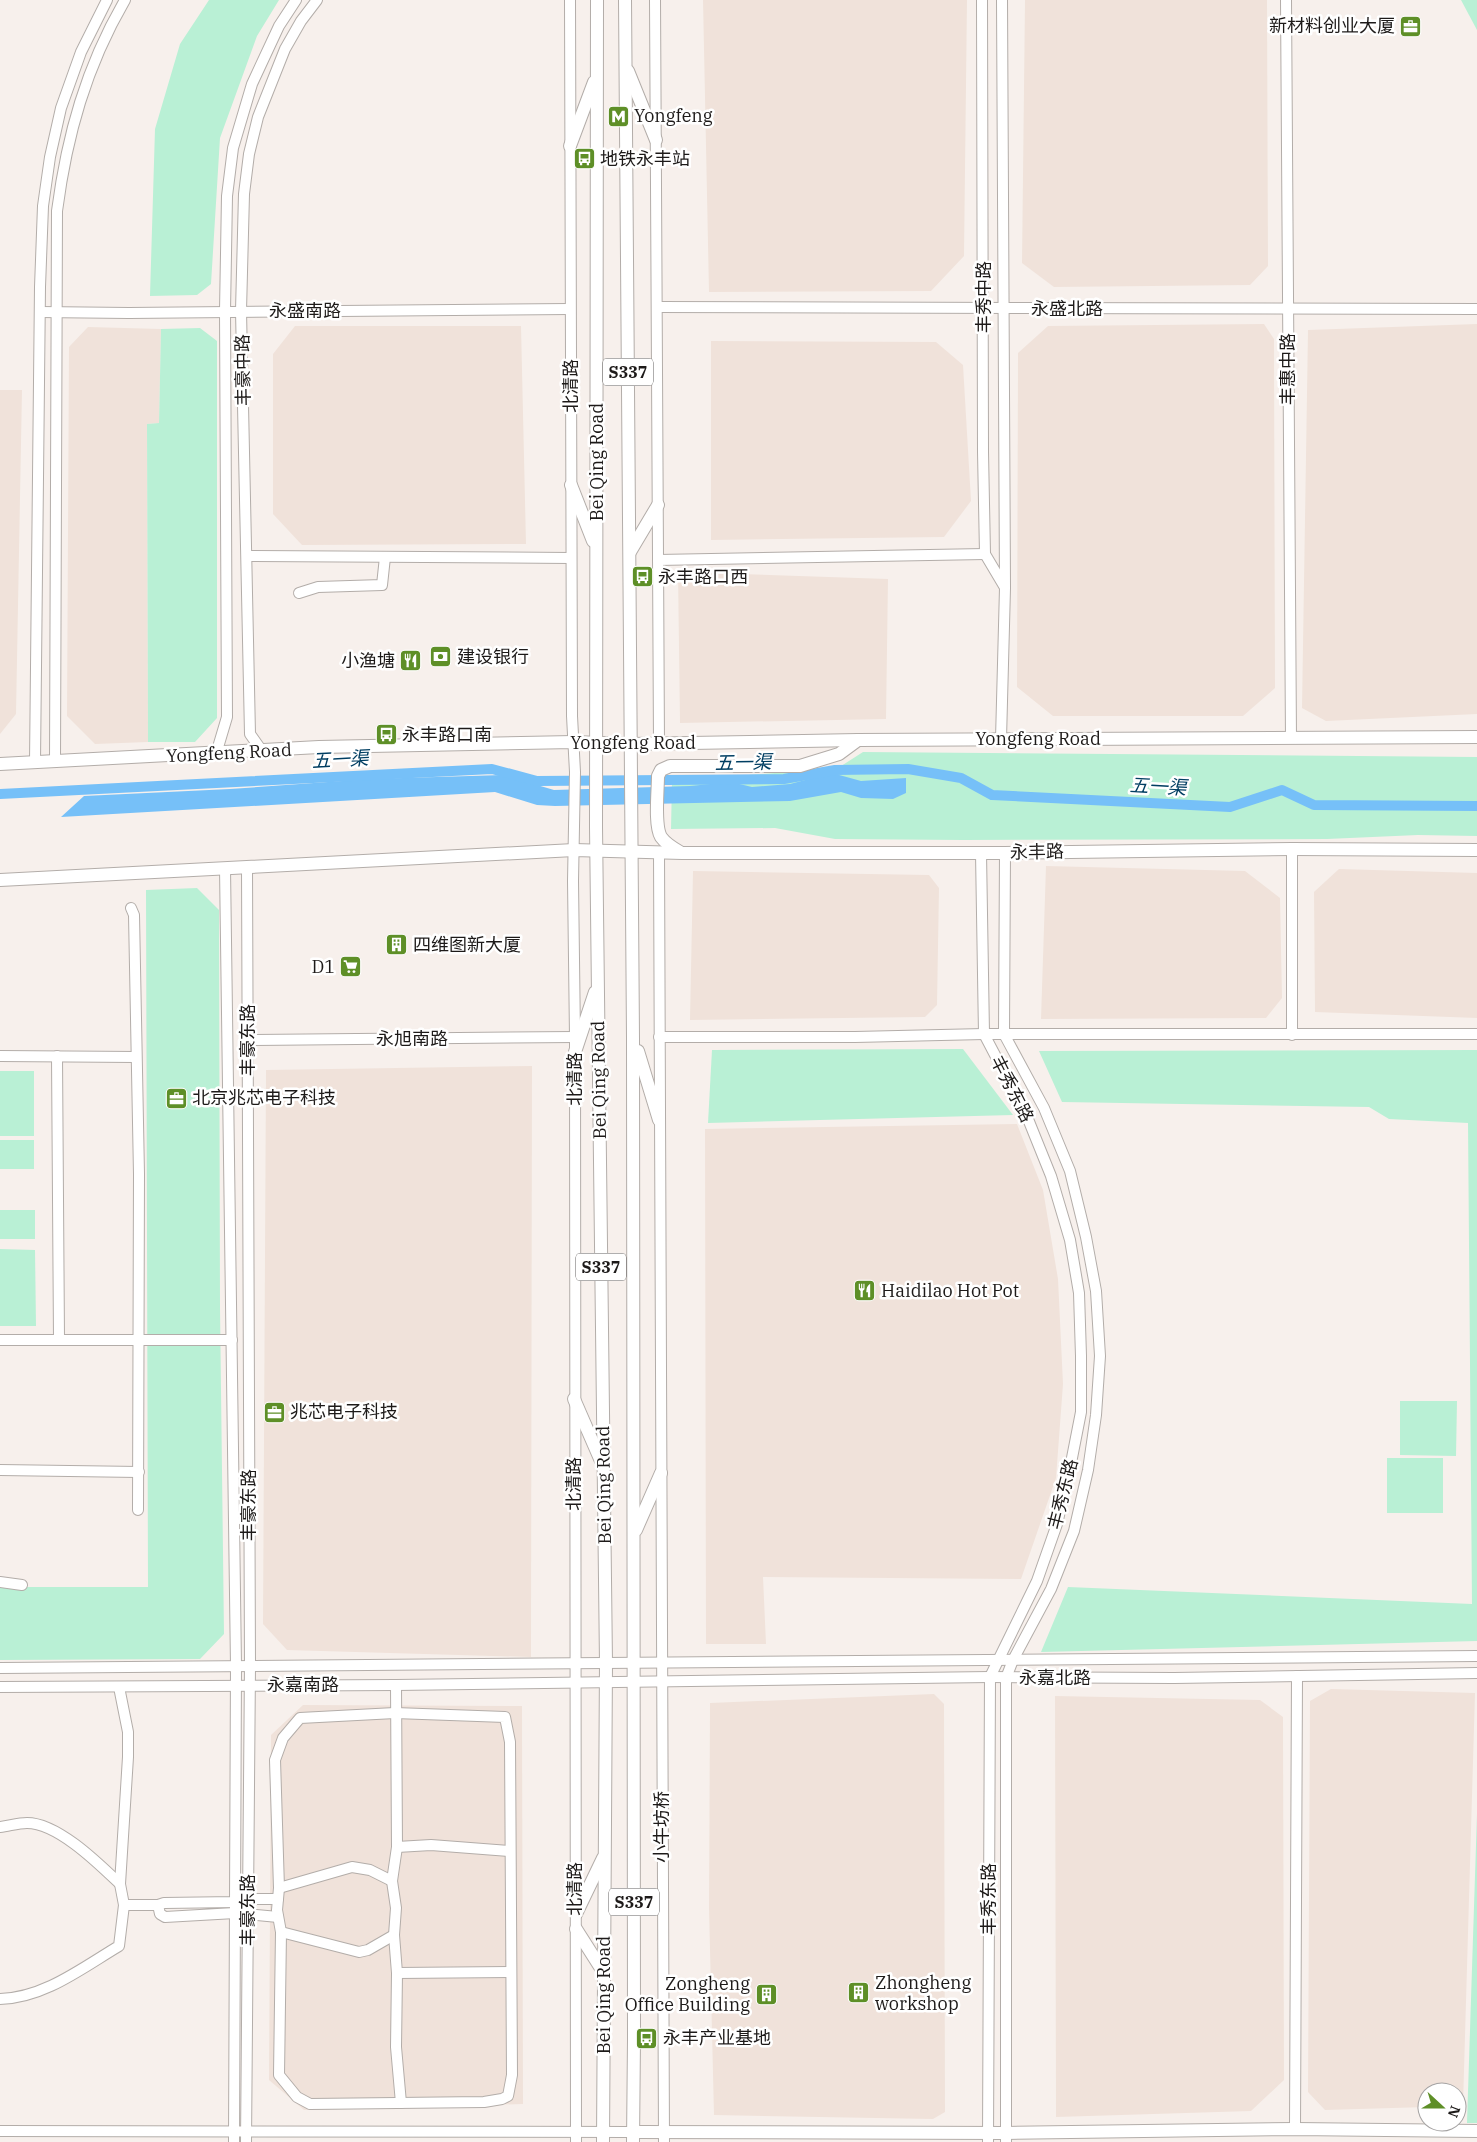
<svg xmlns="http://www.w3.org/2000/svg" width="1477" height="2142" font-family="'IBM Plex Serif','Noto Sans SC',serif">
	<rect width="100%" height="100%" fill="#f7f0ec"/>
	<g fill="#f0e2da">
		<polygon points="703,0 967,0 964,256 931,291 709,292"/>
		<polygon points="1025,0 1267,0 1268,266 1250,285 1054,287 1022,263"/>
		<polygon points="1264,324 1274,339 1275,688 1243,716 1053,716 1017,687 1018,353 1048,326"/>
		<polygon points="1477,324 1477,714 1326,721 1302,708 1308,330"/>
		<polygon points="295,326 521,326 526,544 302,545 273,514 273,354"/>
		<polygon points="88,327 161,329 159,423 147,424 148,742 95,744 67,716 69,347"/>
		<polygon points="711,341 936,342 963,365 971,501 944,537 711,540"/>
		<polygon points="0,390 22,390 16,714 0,734"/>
		<polygon points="678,572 888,579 886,719 680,723"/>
		<polygon points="1046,866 1245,871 1280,898 1282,998 1266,1018 1041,1019"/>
		<polygon points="1339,869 1477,873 1477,1018 1315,1012 1314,892"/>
		<polygon points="693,871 929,875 939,888 937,1005 925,1017 690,1020"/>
		<polygon points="532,1066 531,1657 287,1650 263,1624 266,1070"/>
		<polygon points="1017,1124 1043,1190 1058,1279 1063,1384 1056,1478 1021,1579 763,1577 766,1644 706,1644 705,1129"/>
		<polygon points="1331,1689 1475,1693 1463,2105 1457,2105 1457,2092 1427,2092 1427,2107 1325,2110 1308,2092 1310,1701"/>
		<polygon points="934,1694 944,1704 945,2112 933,2119 714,2115 709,1908 710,1703"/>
		<polygon points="1055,1696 1260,1700 1283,1717 1284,2080 1251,2111 1056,2117"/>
		<polygon points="303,1705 522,1706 523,2104 304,2110 269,2080 271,1735"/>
	</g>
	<g fill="#b9f0d5">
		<polygon points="209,0 279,0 257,36 220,138 211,284 197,295 150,296 155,129 180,44"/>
		<polygon points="1461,0 1477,0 1477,30"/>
		<polygon points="200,328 217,341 217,718 195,742 148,742 147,424 159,423 161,329"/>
		<polygon points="863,752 1477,757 1477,836 1418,835 1327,839 964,840 835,839 775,828 671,829 672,781 838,768"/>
		<polygon points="197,888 219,910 220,1308 224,1634 200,1659 0,1660 0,1587 148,1587 146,890"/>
		<polygon points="963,1049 1013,1115 708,1123 712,1050"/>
		<polygon points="1477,1050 1477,1641 1041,1652 1068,1587 1472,1604 1468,1123 1389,1119 1369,1107 1062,1102 1039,1051"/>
		<rect x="0" y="1071" width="34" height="65"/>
		<rect x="0" y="1140" width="34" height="29"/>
		<rect x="0" y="1210" width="35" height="29"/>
		<polygon points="0,1249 35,1250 36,1326 0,1326"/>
		<polygon points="1400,1401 1457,1401 1456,1456 1400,1455"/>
		<rect x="1387" y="1458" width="56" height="55"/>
		<polygon points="1477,1814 1477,2123 1467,2123"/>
	</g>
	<polygon fill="#76c0f8" points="832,773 861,781 906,778 906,793 893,799 861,798 841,792 790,801 555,806 537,805 495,792 61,817 84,796 230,789 370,779 503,775 554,790 690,786 731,782 752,787 790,784"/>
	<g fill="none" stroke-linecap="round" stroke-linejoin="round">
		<polyline stroke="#76c0f8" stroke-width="10" points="0,794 492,769 537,781 784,779 835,770 908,769 961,778 992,795 1230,807 1282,790 1314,805 1477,806"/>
		<defs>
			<g id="minor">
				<polyline points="570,0 572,716 575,772 573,881 575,1037 576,2142"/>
				<polyline points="655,0 659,743"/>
				<polyline points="982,0 983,452 985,554 1004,586"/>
				<polyline points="1286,0 1291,738"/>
				<polyline points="657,307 1477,309"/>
				<polyline points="40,312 129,313 570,309"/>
				<polyline points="247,556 571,558"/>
				<polyline points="658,560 985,554"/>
				<polyline points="299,593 318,587 382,585 385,557"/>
				<polyline points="1001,739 1005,588 1002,0"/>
				<polyline points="262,751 250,734 241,311 244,194 249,154 258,117 285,49 301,21 317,0"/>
				<polyline points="216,754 227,717 225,311 227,196 233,148 252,84 279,26 296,0"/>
				<polyline points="35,762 40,287 43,206 50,157 61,108 81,52 107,0"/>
				<path d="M55 762 57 211C67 135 86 67 125 0"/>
				<polyline points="659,852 664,2142"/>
				<polyline points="981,853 984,1034 1026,1114 1051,1176 1070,1240 1079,1293 1081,1356 1081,1412 1070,1468 1057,1524 1037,1581 990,1677 988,2142"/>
				<polyline points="1005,853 1004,1034 1044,1108 1070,1171 1086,1237 1096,1291 1100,1356 1096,1415 1088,1470 1074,1531 1051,1589 1013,1660 1006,1678 1006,2142"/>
				<polyline points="225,868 236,1666 234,2142"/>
				<polyline points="131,908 134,915 139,1174 138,1510"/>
				<polyline points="1292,1035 1292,849"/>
				<polyline points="659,1037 855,1037 984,1034 1477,1034"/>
				<polyline points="248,1040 575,1037"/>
				<polyline points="0,1056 136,1057"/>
				<polyline points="57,1056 59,1339"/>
				<polyline points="0,1340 232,1340"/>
				<polyline points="0,1470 139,1472"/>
				<polyline points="0,1582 22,1585"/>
				<polyline points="0,1668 1477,1656"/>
				<polyline points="396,1685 397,1847 392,1881 396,1908 394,1935 397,1973 396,2047 401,2103"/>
				<polyline points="0,1687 396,1685 990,1677 1174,1678 1477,1673"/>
				<polygon points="395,1713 505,1717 510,1742 512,2075 508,2096 502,2099 484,2102 310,2104 297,2097 279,2075 281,1932 277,1910 279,1888 275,1760 283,1738 300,1718"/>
				<path d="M0 1827C9 1826 18 1823 27 1823 58 1823 99 1864 120 1884"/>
				<polyline points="397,1847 431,1845 509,1851"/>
				<polyline points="279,1888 352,1867 370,1870 392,1881"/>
				<polyline points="278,1899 247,1899 235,1902 164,1903 158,1905 160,1914 165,1917 235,1913 278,1917"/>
				<polyline points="124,1905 158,1905"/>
				<polyline points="281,1932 359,1952 368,1950 394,1935"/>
				<polyline points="397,1973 510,1972"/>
				<path d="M0 1999C44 1998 82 1968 119 1946L124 1905 120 1884 128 1757V1732L119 1687"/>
				<polyline points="1295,2129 1297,1676"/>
				<polyline points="0,2131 633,2132"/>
				<polyline points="246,2142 250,1666 247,867"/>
			</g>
			<g id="major">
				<polyline points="597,0 596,827 606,1663 603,2142"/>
				<polyline points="625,0 633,1038 634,2039 633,2142"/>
				<polyline points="628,71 656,140"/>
				<polyline points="570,146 594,82"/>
				<polyline points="571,485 593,541"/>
				<polyline points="630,552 658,505"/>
				<polyline points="0,764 319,747 573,742 631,744 858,740 1477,737"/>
				<path d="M680 852C673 848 666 844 661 837 654 825 658 791 658 776L661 770 670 766H800L839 754 858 740"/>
				<polyline points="0,880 574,850 682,853 1005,853 1292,849 1477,850"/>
				<polyline points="638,1051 659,1120"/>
				<polyline points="575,1052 595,992"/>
				<polyline points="574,1399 601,1461"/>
				<polyline points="636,1530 661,1473"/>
				<polyline points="576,1914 603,1858"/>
				<polyline points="576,1929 604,1973"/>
				<polyline points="633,2132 1006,2133 1295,2129 1477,2131"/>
			</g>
		</defs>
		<use href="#minor" stroke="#b3ada9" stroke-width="12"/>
		<use href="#major" stroke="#b3ada9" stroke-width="14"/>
		<use href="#minor" stroke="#fff" stroke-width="10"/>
		<use href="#major" stroke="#fff" stroke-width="12"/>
	</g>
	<defs>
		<symbol id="office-square" viewBox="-11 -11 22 22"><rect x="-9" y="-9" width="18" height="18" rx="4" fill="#5e8f27" stroke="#fff"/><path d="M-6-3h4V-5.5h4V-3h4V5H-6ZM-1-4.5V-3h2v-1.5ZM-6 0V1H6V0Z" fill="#fff"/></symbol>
		<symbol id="metro-square" viewBox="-11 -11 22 22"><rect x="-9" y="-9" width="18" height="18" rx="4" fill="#5e8f27" stroke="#fff"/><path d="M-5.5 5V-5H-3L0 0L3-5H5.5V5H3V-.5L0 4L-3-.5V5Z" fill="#fff"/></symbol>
		<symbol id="bus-square" viewBox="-11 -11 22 22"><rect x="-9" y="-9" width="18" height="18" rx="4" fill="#5e8f27" stroke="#fff"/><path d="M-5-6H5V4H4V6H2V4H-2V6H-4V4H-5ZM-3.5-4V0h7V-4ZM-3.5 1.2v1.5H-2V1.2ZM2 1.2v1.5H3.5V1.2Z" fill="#fff"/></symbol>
		<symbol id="bank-square" viewBox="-11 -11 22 22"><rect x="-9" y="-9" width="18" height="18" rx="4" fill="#5e8f27" stroke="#fff"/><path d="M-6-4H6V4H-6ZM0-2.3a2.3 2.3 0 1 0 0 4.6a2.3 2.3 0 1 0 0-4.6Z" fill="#fff"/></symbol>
		<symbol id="restaurant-square" viewBox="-11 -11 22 22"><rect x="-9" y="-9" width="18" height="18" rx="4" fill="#5e8f27" stroke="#fff"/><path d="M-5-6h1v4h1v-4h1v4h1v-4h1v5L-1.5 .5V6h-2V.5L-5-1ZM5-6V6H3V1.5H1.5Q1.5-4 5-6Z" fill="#fff"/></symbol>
		<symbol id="building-square" viewBox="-11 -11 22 22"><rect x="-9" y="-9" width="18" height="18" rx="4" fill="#5e8f27" stroke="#fff"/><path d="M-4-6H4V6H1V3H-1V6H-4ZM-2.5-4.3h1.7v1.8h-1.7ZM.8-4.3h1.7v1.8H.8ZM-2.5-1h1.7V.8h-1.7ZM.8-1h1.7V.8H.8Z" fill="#fff"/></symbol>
		<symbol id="supermarket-square" viewBox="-11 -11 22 22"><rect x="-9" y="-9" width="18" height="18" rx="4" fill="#5e8f27" stroke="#fff"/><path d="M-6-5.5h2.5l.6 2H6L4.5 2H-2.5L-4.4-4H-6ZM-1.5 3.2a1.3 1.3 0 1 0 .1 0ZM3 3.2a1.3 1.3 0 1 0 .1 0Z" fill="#fff"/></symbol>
	</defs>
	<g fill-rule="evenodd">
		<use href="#office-square" x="1398" y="14" width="25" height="25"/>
		<use href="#metro-square" x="606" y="104" width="25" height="25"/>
		<use href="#bus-square" x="572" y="146" width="25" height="25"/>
		<use href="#bus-square" x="630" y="564" width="25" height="25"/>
		<use href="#bank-square" x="428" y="644" width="25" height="25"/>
		<use href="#restaurant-square" x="398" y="648" width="25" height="25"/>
		<use href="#bus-square" x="374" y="722" width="25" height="25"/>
		<use href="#building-square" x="384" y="932" width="25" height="25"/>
		<use href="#supermarket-square" x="338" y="954" width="25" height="25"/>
		<use href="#office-square" x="164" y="1086" width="25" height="25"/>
		<use href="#restaurant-square" x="852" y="1278" width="25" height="25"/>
		<use href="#office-square" x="262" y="1400" width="25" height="25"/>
		<use href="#building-square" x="846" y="1980" width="25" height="25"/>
		<use href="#building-square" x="754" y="1982" width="25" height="25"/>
		<use href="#bus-square" x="634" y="2026" width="25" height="25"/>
	</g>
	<g text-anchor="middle" stroke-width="5" stroke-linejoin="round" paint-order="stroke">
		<g fill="#fff" stroke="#615f5e" stroke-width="1">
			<rect x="603" y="358.5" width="50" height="27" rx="4"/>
			<rect x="576" y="1253.5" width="50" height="27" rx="4"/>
			<rect x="609" y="1888.5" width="50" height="27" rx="4"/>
		</g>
		<g font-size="16" font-weight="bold" fill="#1d1a19">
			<text x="628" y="378">S337</text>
			<text x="601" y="1273">S337</text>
			<text x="634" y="1908">S337</text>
		</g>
		<g font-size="18" fill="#1d1a19" stroke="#fff" text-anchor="start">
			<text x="1395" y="32" text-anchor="end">新材料创业大厦</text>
			<text x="634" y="122">Yongfeng</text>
			<text x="600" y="165">地铁永丰站</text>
			<text x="658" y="583">永丰路口西</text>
			<text x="457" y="663">建设银行</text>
			<text x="395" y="667" text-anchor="end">小渔塘</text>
			<text x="402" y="741">永丰路口南</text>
			<text x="413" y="951">四维图新大厦</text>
			<text x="335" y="973" text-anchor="end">D1</text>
			<text x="192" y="1104">北京兆芯电子科技</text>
			<text x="881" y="1297">Haidilao Hot Pot</text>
			<text x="290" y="1418">兆芯电子科技</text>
			<text x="875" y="1989">Zhongheng<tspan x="875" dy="21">workshop</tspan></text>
			<text x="750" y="1990" text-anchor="end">Zongheng<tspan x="750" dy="21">Office Building</tspan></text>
			<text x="663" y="2044">永丰产业基地</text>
		</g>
		<g font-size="18" fill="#1d1a19" stroke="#fff">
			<text transform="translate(984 297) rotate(-90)" y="6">丰秀中路</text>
			<text x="1067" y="315">永盛北路</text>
			<text x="305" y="317">永盛南路</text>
			<text transform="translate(1288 369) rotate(-90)" y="6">丰惠中路</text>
			<text transform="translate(243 370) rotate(-91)" y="6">丰豪中路</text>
			<text transform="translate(571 386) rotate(-90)" y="6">北清路</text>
			<text transform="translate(597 462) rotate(-90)" y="6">Bei Qing Road</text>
			<text x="1038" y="745">Yongfeng Road</text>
			<text x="633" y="749">Yongfeng Road</text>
			<text transform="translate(229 753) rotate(-3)" y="6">Yongfeng Road</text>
			<text transform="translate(1037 852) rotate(-1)" y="6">永丰路</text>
			<text x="412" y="1045">永旭南路</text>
			<text transform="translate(248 1040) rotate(-90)" y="6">丰豪东路</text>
			<text transform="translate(575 1079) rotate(-90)" y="6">北清路</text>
			<text transform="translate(599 1080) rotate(-91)" y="6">Bei Qing Road</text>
			<text transform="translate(1012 1089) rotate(63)" y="6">丰秀东路</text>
			<text transform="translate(574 1484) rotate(-90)" y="6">北清路</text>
			<text transform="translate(604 1485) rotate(-91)" y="6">Bei Qing Road</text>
			<text transform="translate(1063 1494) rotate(-76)" y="6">丰秀东路</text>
			<text transform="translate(249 1505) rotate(-90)" y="6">丰豪东路</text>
			<text x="1055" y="1684">永嘉北路</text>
			<text x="303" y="1691">永嘉南路</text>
			<text transform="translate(662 1827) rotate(-90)" y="6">小牛坊桥</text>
			<text transform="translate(575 1889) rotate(-90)" y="6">北清路</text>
			<text transform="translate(989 1899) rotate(-90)" y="6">丰秀东路</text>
			<text transform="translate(248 1910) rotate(-90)" y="6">丰豪东路</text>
			<text transform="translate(604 1995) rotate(-90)" y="6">Bei Qing Road</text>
		</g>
		<g font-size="19" font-style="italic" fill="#003e62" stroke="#fff">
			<text transform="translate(340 759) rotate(-3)" y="7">五一渠</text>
			<text transform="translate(743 762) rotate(-1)" y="7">五一渠</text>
			<text transform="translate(1158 786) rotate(3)" y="7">五一渠</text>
		</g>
	</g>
	<g transform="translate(1442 2107) rotate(111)"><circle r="24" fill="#ffffff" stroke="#a5a3a3"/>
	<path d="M0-4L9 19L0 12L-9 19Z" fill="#5e8f27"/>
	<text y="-8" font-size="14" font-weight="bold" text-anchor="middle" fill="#1d1a19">N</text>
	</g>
</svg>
